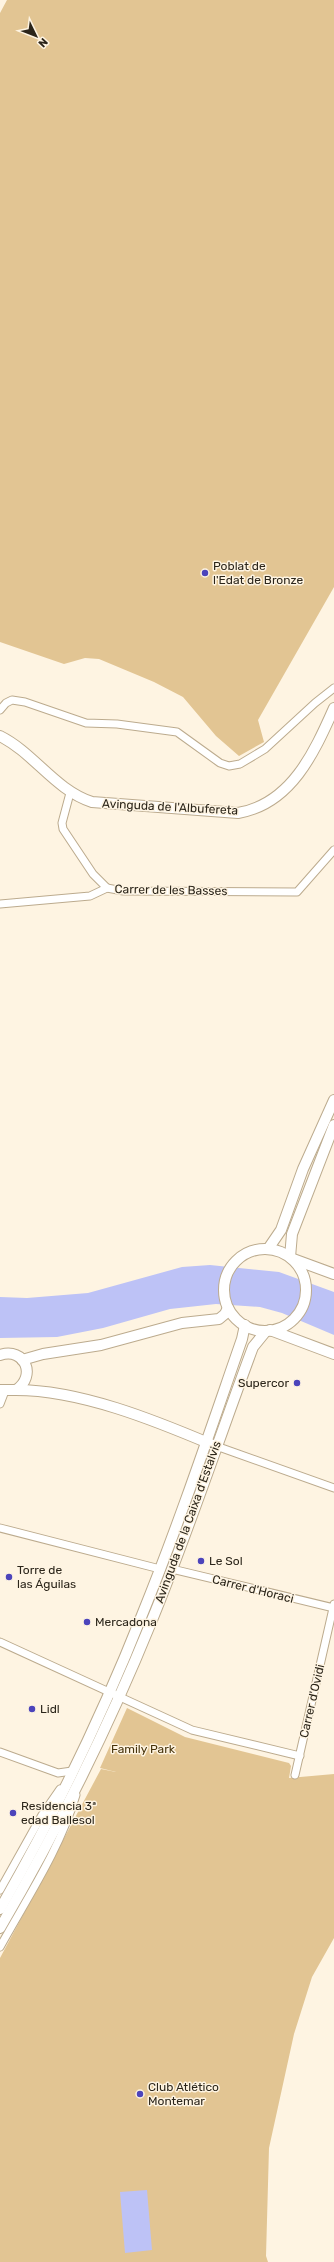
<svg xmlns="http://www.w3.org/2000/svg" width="334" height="2262" font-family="Rubik,sans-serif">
	<rect width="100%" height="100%" fill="#fef4e2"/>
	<g fill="#e2c593">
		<polygon points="7,0 334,0 334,587 258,720 264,742 239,756 216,736 183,697 154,682 99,659 85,658 64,664 0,642 0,13"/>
		<polygon points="127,1708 185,1737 289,1763 291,1766 289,1778 334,1774 334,1938 312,1977 294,2034 269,2148 266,2256 268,2262 0,2262 0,1958 101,1769 116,1772 100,1768"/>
	</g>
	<g fill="#bdc2f6">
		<polygon points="210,1265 279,1272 334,1292 334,1335 282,1313 260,1307 216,1304 170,1309 103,1328 57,1337 0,1338 0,1297 27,1298 88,1293 182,1267"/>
		<polygon points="147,2190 152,2250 125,2253 120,2192"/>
	</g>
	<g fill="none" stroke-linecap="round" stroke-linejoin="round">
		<defs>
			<g id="street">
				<polyline points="0,710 6,703 12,700 25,702 86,723 117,724 177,732 220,763 229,766 240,764 265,749 315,703 334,688"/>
				<polyline points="70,793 62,823 63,829 93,874 107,888"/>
				<polyline points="0,904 90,896 107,888 123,891 297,892 334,850"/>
				<polyline points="0,1404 5,1391"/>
				<polyline points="216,1446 334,1488"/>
				<polyline points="0,1528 160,1569"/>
				<polyline points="172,1569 334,1608"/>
				<polyline points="0,1642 192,1730 300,1756"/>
				<polyline points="0,1752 58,1773 72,1771"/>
				<polyline points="295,1775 334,1604"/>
				<polyline points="0,1890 42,1815 60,1789"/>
				<path d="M0 1947C27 1898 60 1849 76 1795"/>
			</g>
			<g id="secondary">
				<path d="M0 736C34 753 55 790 92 802L238 813C291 804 314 753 334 708"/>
				<polyline points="268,1249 281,1230 303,1169 334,1100"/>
				<circle cx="265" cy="1290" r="41"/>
				<polyline points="290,1257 292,1234 334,1125"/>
				<polyline points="293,1259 334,1274"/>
				<polyline points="270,1330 334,1354"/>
				<path d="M0 1355C25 1347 37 1376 16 1390H0"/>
				<polyline points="22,1360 43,1354 101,1345 182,1323 219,1319 225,1314 228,1308"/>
				<path d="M16 1390C80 1390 154 1420 213 1445"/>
				<path d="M0 1909C54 1815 102 1716 142 1615 179 1524 210 1431 242 1339L245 1325"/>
				<path d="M0 1928C58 1829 109 1726 152 1620 189 1530 219 1438 253 1347L266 1331"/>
			</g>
		</defs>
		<use href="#street" stroke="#bcab8e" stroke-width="9"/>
		<use href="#secondary" stroke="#bcab8e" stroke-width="12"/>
		<use href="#street" stroke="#fff" stroke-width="7"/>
		<use href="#secondary" stroke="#fff" stroke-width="10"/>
	</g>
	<g fill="#4c44bb" stroke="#fef4e2" stroke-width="1.5">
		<circle cx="205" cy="573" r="4"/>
		<circle cx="297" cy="1383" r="4"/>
		<circle cx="201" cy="1561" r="4"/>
		<circle cx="9" cy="1577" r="4"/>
		<circle cx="87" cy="1622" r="4"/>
		<circle cx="32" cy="1709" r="4"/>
		<circle cx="13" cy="1813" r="4"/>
		<circle cx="140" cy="2094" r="4"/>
	</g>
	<g text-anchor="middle" stroke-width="3" stroke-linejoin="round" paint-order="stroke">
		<g font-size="12" fill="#2b251a" stroke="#fef4e2" text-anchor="start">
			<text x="213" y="570">Poblat de<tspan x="213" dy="14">l'Edat de Bronze</tspan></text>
			<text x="289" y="1387" text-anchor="end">Supercor</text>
			<text x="209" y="1565">Le Sol</text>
			<text x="17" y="1574">Torre de<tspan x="17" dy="14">las Águilas</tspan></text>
			<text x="95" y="1626">Mercadona</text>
			<text x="40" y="1713">Lidl</text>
			<text x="21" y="1810">Residencia 3ª<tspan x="21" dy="14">edad Ballesol</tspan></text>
			<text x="148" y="2091">Club Atlético<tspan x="148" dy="14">Montemar</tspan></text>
		</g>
		<g font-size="12" fill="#2b251a" stroke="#fef4e2">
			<text transform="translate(170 807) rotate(3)" y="4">Avinguda de l'Albufereta</text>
			<text transform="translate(171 890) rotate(1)" y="4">Carrer de les Basses</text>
			<text transform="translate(188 1522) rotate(-70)" y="4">Avinguda de la Caixa d'Estalvis</text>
			<text transform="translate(253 1589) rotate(14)" y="4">Carrer d'Horaci</text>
			<text transform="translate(312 1701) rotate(-77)" y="4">Carrer d'Ovidi</text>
		</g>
		<g font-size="12" fill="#46330b" stroke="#fef4e2">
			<text x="143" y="1753">Family Park</text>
		</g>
	</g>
	<g transform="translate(36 36) rotate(133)" stroke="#fef4e2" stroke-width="3" paint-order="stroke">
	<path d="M0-3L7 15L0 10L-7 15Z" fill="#2b251a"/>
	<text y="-6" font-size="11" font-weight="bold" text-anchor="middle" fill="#2b251a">N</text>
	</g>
</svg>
